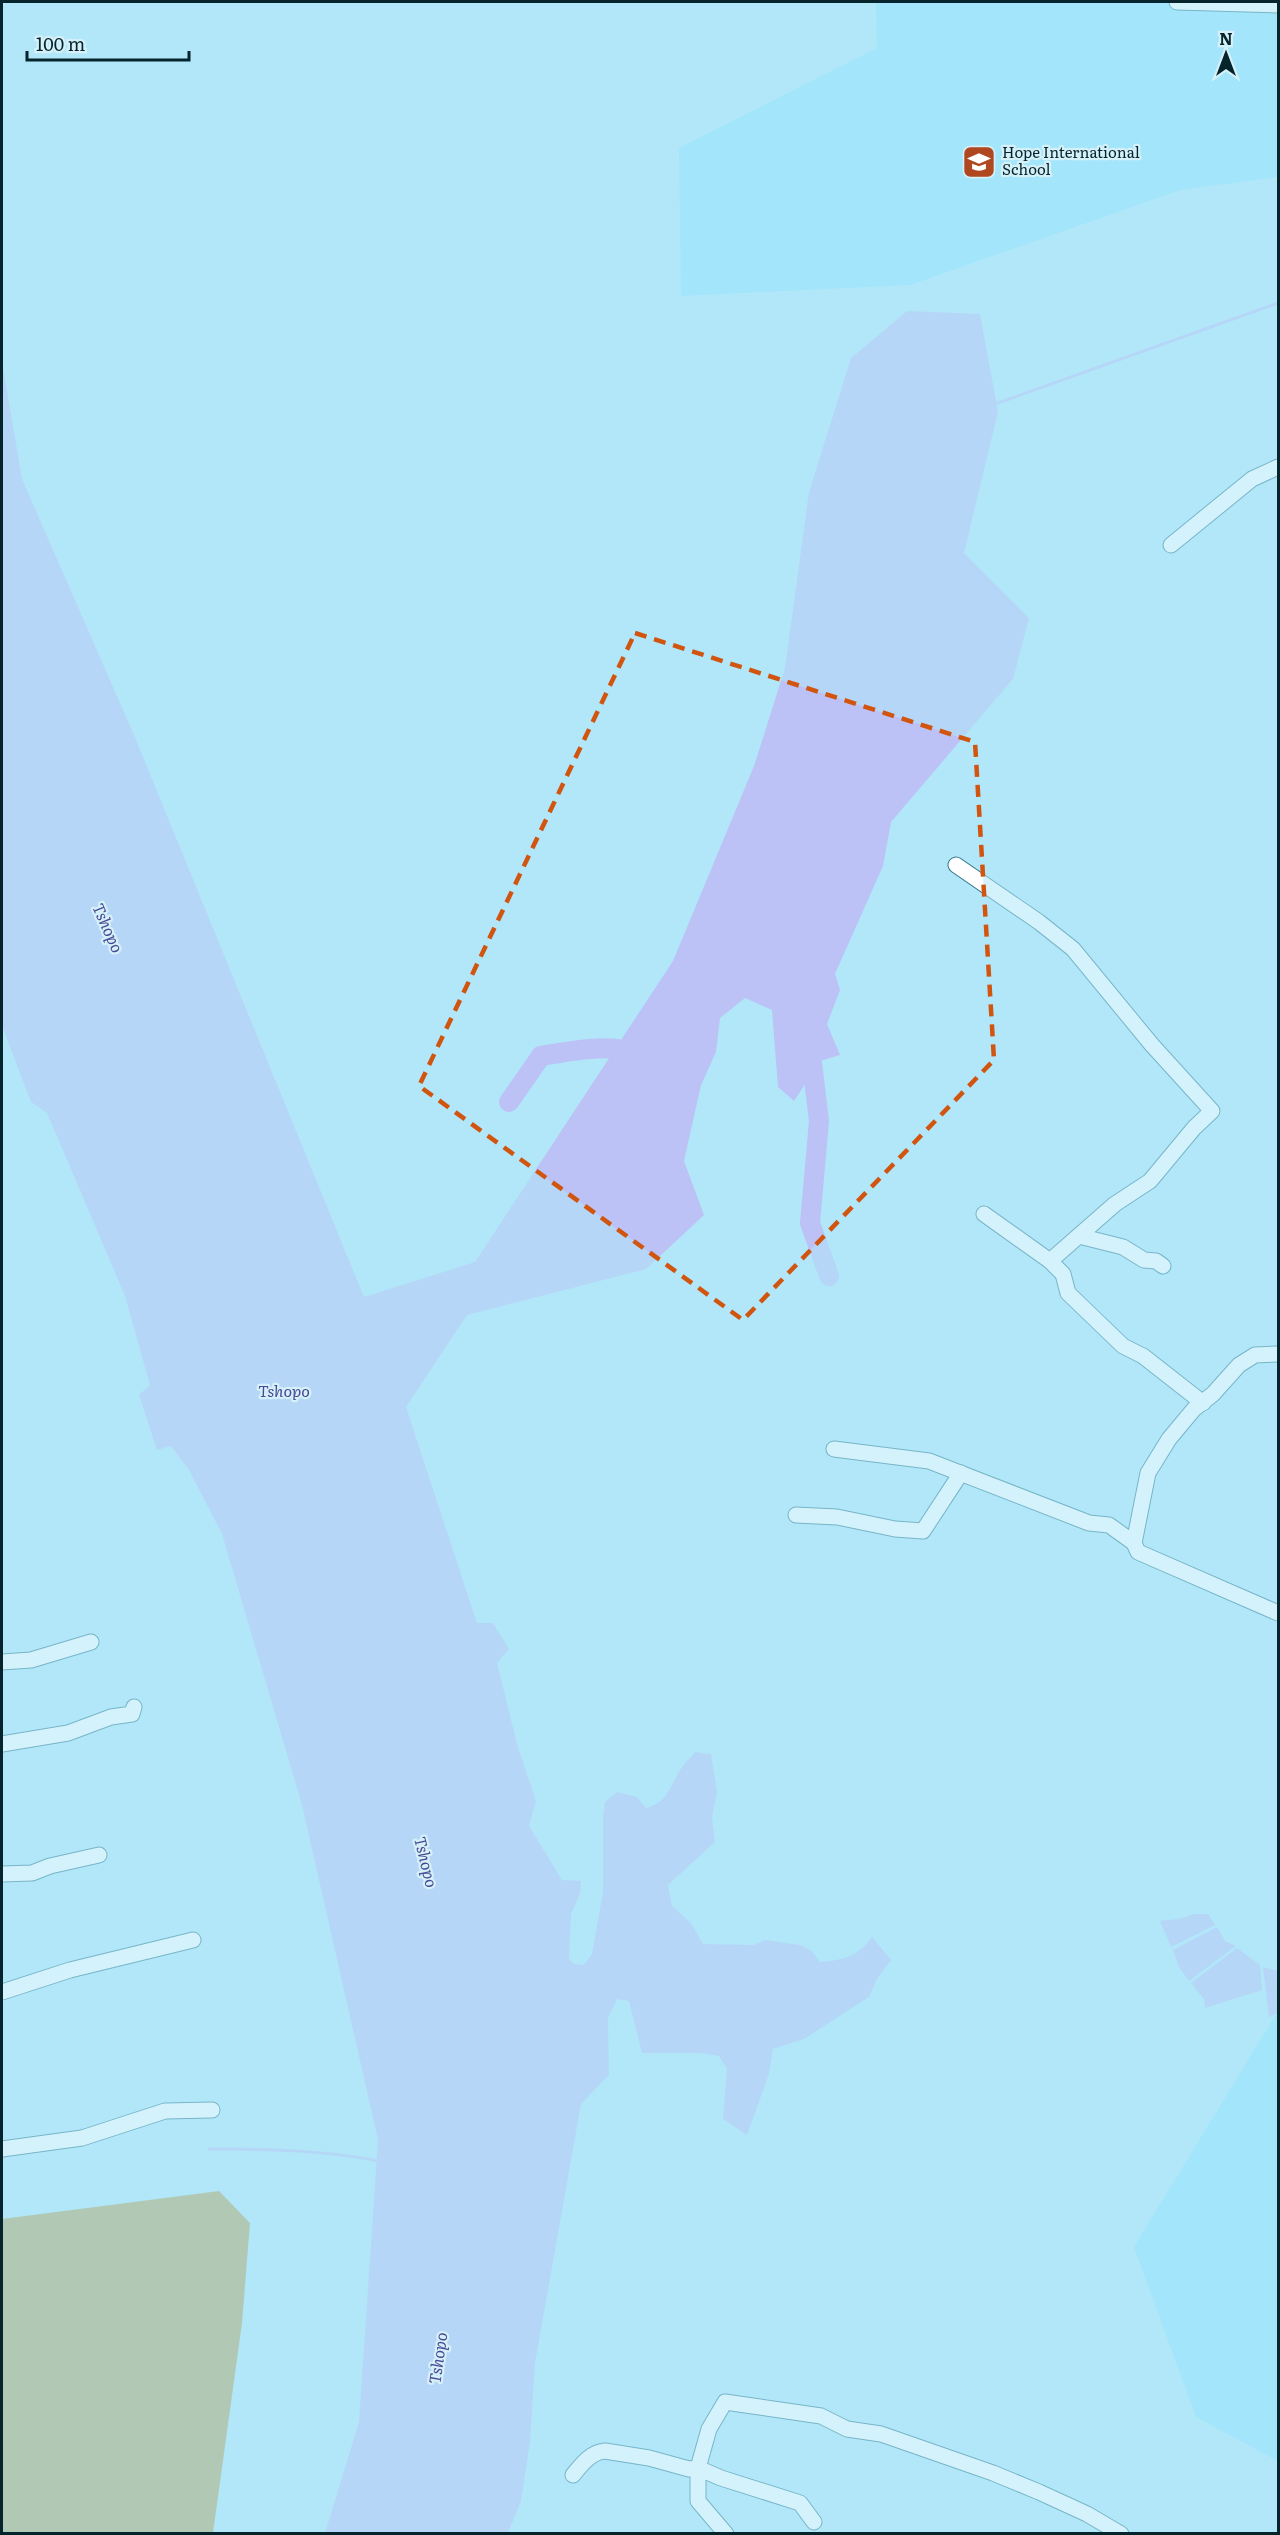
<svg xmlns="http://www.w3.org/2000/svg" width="1280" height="2535" font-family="Literata,serif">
	<rect width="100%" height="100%" fill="#b1e7f9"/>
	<g fill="#92e2fb">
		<polygon points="876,2 1278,2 1278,177 1180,190 910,285 681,296 679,148 877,48"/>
		<polygon points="1278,2011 1278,2461 1196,2417 1134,2247"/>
	</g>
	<polygon fill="#b1a561" points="219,2191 250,2223 242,2323 213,2533 2,2533 2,2219"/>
	<g fill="#bcc2f5">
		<path d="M907 311 980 314 998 412 964 553 1029 618 1013 679 891 822 883 866 835 974 840 990 827 1024 840 1055 820 1061 794 1101 778 1087 772 1010 745 998 720 1018 716 1052 701 1085 684 1161 704 1215 646 1269 467 1315 406 1407 477 1623H493L509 1649 497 1663 517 1744 536 1801 529 1826 562 1880 581 1881 580 1894 571 1914 569 1959 574 1964 584 1965 592 1954 603 1892V1817L605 1802 617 1792 637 1797 646 1808C668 1802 669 1788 680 1770 684 1764 690 1758 695 1752L711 1754 717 1792 712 1817 715 1842 668 1885 672 1906 691 1923 703 1944 753 1945 765 1940 800 1945 812 1951 820 1962C843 1960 858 1957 872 1937L891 1960 877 1979 869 1997 804 2039 773 2049 769 2074 747 2135 723 2119 727 2069 719 2056 700 2053H642L629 2001 617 1999 608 2018 609 2075 581 2104 535 2363 530 2442 521 2501 508 2533H325L359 2422 378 2140 302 1805 222 1534 189 1470 171 1446 157 1450 139 1395 150 1385 125 1296 47 1113 31 1102 2 1026V361L22 479 134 735 364 1297 475 1262 673 961 754 766 785 668 809 492 851 358Z"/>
		<path d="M1192 1914H1208L1215 1925 1171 1947 1160 1921C1171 1919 1183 1920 1192 1914Z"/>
		<polygon points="1217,1927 1225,1941 1236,1946 1189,1981 1179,1967 1173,1950"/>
		<polygon points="1237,1948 1260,1965 1262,1990 1205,2008 1204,1999 1191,1983"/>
		<polygon points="1263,1967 1278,1971 1278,2013 1269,2017"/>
	</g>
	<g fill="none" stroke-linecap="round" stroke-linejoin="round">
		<g stroke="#bcc2f5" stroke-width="3">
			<polyline points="995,404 1278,303"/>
			<path d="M209 2149C265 2149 324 2150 379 2161"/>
		</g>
		<g stroke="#bcc2f5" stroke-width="20">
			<polyline points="810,1046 819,1121 810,1223 829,1276"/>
			<path d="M509 1102 541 1056C567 1052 615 1041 638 1056"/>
		</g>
		<defs>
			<g id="minor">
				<polyline points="1177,2 1278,5"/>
				<polyline points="1171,545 1252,479 1278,467"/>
				<polyline points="956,865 1039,922 1073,949 1152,1045 1212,1111 1194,1128 1150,1181 1115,1204 1050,1261"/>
				<polyline points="984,1214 1050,1261 1063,1274 1068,1293 1123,1346 1143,1356 1203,1403"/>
				<polyline points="1079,1236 1123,1247 1144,1260 1156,1261 1163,1266"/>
				<polyline points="1278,1354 1255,1355 1239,1365 1213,1394 1194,1409 1169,1439 1148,1473 1134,1543 1138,1552 1278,1613"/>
				<polyline points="834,1449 929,1461 1089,1523 1109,1525 1134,1543"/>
				<polyline points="796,1515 837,1517 895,1529 923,1531 961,1473"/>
				<polyline points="2,1662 31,1660 91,1642"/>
				<polyline points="2,1744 68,1733 111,1717 132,1714 134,1707"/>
				<polyline points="2,1874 32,1873 50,1866 99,1855"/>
				<polyline points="2,1992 70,1970 193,1940"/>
				<polyline points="2,2149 82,2138 165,2111 212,2110"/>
				<path d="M573 2475C582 2464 591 2452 605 2451L649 2458 689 2469 698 2468 709 2429 725 2402 821 2416 847 2429 881 2434 993 2473 1039 2492 1087 2514 1121 2534"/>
				<polyline points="726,2534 698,2501 698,2468 721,2478 800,2503 814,2522"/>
			</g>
		</defs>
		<use href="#minor" stroke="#32788c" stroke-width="17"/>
		<use href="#minor" stroke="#fff" stroke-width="15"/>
	</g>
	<path d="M0 0H1280V2535H0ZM635 633 975 742 994 1060 743 1320 419 1086Z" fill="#b1e7f9" fill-opacity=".55" fill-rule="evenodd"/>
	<path fill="none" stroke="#d1540f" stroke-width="4.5" stroke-dasharray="12 8" stroke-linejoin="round" d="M635 633 975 742 994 1060 743 1320 419 1086Z"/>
	<defs>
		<symbol id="school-square" viewBox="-11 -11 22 22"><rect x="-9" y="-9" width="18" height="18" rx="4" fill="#af4821" stroke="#d5f0f8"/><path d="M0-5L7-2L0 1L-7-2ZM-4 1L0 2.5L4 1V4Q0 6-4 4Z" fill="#fff"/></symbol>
	</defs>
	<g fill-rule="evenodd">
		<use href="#school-square" x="960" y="143" width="38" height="38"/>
	</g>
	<g text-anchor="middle" stroke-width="4.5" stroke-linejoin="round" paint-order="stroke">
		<g font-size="15" fill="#06242c" stroke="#d5f0f8" text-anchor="start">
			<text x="1002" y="158">Hope International<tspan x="1002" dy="17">School</tspan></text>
		</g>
		<g font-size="16" font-style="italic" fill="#484994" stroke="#d5f0f8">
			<text transform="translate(108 928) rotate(66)" y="6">Tshopo</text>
			<text x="284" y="1397">Tshopo</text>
			<text transform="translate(426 1862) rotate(76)" y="6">Tshopo</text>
			<text transform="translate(438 2358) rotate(-82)" y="6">Tshopo</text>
		</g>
	</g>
	<rect width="1280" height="2535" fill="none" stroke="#06242c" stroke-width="6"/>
	<g transform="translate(1226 54)" stroke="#d5f0f8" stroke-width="4.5" paint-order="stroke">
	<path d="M0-4.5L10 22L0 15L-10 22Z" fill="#06242c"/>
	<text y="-9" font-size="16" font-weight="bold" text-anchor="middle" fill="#06242c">N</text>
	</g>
	<path d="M27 51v9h162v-9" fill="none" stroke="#06242c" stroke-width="3"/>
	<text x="36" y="51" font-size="18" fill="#06242c" stroke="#d5f0f8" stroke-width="4.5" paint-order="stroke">100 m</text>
</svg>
